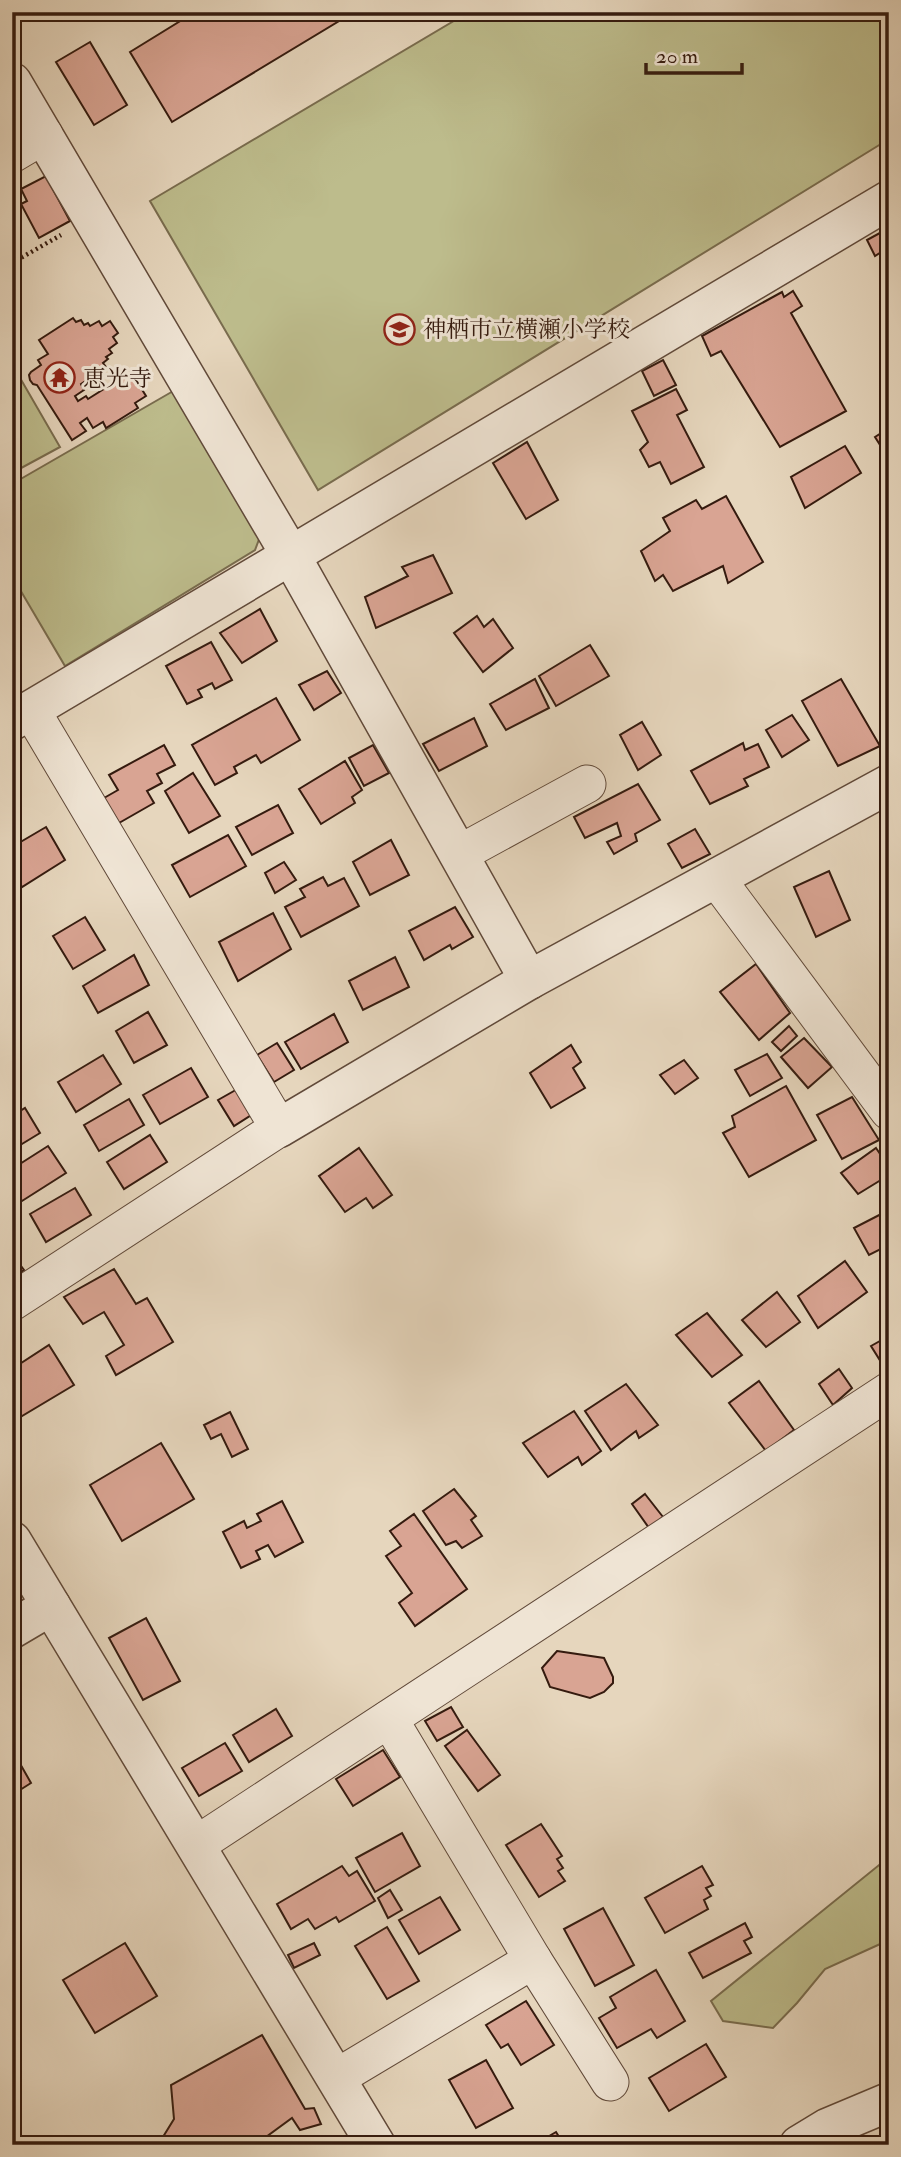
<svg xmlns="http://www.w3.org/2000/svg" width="901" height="2157" font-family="'IM FELL Double Pica','Noto Serif JP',serif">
	<rect width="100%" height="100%" fill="#e6d6bd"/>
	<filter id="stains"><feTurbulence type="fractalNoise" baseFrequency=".00286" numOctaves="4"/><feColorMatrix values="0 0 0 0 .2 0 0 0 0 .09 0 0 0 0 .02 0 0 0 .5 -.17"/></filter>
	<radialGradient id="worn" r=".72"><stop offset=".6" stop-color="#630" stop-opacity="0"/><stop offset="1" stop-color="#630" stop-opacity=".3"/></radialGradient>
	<g fill="#bdbc8c" stroke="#796c4e" stroke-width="2">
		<polygon points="469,12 877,12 889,34 889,139 318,490 150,201"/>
		<polygon points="12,364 60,447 12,473"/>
		<polygon points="175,390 261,534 255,550 65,666 12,576 12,484"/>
		<polygon points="889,1857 889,1940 825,1969 797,2003 773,2028 723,2021 711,2001"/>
	</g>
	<g fill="#d9a493" stroke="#351b0f" stroke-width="2">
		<polygon points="195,12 354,12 172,122 130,52"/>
		<polygon points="90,42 127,105 94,125 56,62"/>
		<polygon points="46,176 70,221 39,238 21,204 27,201 21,189"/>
		<polygon points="889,228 889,247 875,256 867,240"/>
		<polygon points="793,291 802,306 791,313 846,411 780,447 721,351 711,356 702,336 782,292 784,297"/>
		<polygon points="73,318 76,322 81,320 84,325 88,323 90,326 99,321 102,326 110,321 118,333 113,337 117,343 109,349 112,353 106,357 108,359 103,363 106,367 81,384 84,390 75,396 78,401 86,396 88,399 131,372 146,396 135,403 138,408 106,428 103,422 93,428 87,418 80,423 86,431 72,440 37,385 33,384 30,380 29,375 31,372 41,365 38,360 48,354 39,340"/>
		<polygon points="663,360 676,385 654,396 642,371"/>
		<polygon points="676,389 687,410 677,415 704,467 671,484 660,462 649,467 640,450 648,442 632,411"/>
		<polygon points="889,428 889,459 875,437"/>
		<polygon points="527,442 558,500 526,519 493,463"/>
		<polygon points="845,446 861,473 805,508 791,477"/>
		<polygon points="726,496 763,562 728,583 723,566 673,591 663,575 655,581 641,551 670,531 663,518 696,500 702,509"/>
		<polygon points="433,555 452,593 376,628 365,597 408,576 402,567"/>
		<polygon points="260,609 277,641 242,663 220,633"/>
		<polygon points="477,616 484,627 493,619 513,648 483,672 454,633"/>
		<polygon points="211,642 232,680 215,689 212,683 198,690 202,697 187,704 166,666"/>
		<polygon points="590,645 609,676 556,706 539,676"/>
		<polygon points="327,671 341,693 314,710 299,685"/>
		<polygon points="535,679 549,708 506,730 490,704"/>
		<polygon points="841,679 880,746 838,766 802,701"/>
		<polygon points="276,698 300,740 261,763 256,755 234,767 237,773 215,785 192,745"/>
		<polygon points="792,715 809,740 782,757 766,730"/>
		<polygon points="474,718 487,746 439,771 423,744"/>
		<polygon points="642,722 661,755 638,770 620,735"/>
		<polygon points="743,743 745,750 758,744 769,767 744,779 748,786 710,804 691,771"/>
		<polygon points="164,745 175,765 157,774 162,783 147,791 154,803 119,823 104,798 118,790 109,775"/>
		<polygon points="373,745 389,773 364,786 349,758"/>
		<polygon points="345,761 362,790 352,797 355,803 321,824 299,789"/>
		<polygon points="193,773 220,816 189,833 165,791"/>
		<polygon points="638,784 660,820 635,834 637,841 614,854 607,842 621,836 617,823 585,838 574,817"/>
		<polygon points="278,805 293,833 252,855 236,827"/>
		<polygon points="46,827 65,860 22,887 12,871 12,847"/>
		<polygon points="695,829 710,854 682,868 668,844"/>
		<polygon points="228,835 246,866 190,897 172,865"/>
		<polygon points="391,840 409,875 370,895 353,862"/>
		<polygon points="284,862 296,880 275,893 265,873"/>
		<polygon points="829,871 850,920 816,937 794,887"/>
		<polygon points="323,877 328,886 344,878 359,906 301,937 285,907 305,897 300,889"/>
		<polygon points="455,907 473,937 452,949 450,945 424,960 409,931"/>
		<polygon points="273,913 291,949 238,981 219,942"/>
		<polygon points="85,917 105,950 73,969 53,936"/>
		<polygon points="134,955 149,985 98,1013 83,986"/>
		<polygon points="395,957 409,987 363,1010 349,981"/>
		<polygon points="756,964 790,1013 759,1040 720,992"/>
		<polygon points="148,1012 167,1045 134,1063 116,1031"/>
		<polygon points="334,1014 348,1042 301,1069 285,1042"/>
		<polygon points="789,1026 797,1036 781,1051 772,1042"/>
		<polygon points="804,1038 832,1067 808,1088 781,1057"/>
		<polygon points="277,1043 294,1070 274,1082 257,1055"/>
		<polygon points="571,1045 581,1062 573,1068 585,1088 551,1108 530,1073"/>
		<polygon points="767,1054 782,1078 750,1096 735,1070"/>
		<polygon points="103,1055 121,1084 76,1112 58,1082"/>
		<polygon points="684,1060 698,1078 675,1094 660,1075"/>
		<polygon points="191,1068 208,1097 160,1124 143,1095"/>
		<polygon points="786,1086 816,1140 749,1177 723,1133 735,1127 732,1116"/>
		<polygon points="241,1087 256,1112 234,1126 218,1100"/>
		<polygon points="852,1097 879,1140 842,1159 817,1115"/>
		<polygon points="129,1099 144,1125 99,1151 84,1125"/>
		<polygon points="25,1108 40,1133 12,1150 12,1116"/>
		<polygon points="150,1135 167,1162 124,1189 107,1162"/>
		<polygon points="48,1146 66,1173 22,1201 12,1186 12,1169"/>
		<polygon points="359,1148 392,1195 373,1208 366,1198 345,1212 319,1176"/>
		<polygon points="876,1148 889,1167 889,1175 858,1194 841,1173"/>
		<polygon points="75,1188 91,1215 46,1242 30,1214"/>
		<polygon points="889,1210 889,1245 869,1255 854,1228"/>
		<polygon points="12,1254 24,1270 12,1278"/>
		<polygon points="845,1261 867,1292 818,1328 798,1296"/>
		<polygon points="114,1269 136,1304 147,1298 173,1342 116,1375 106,1356 124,1345 104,1312 83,1324 64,1297"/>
		<polygon points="777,1292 800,1322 766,1347 742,1320"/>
		<polygon points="707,1313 742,1355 712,1377 676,1335"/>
		<polygon points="889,1336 889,1369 886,1370 871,1346"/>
		<polygon points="49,1345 74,1385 12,1422 12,1369"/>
		<polygon points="839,1369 852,1388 833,1405 819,1384"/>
		<polygon points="759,1381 794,1430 766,1451 729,1403"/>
		<polygon points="626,1384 658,1425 639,1438 636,1431 611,1450 585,1411"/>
		<polygon points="574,1411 601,1451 582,1465 578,1457 548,1477 523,1443"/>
		<polygon points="230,1412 248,1449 232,1457 221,1434 211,1439 204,1425"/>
		<polygon points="161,1443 194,1499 122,1541 90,1485"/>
		<polygon points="454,1489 476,1516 471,1520 482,1536 462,1548 456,1541 446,1545 423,1511"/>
		<polygon points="645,1494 663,1517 649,1528 632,1504"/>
		<polygon points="282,1501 303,1542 275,1557 268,1545 256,1551 260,1559 241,1568 223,1532 244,1521 247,1528 261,1521 257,1514"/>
		<polygon points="414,1514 467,1589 415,1626 399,1603 412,1593 386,1556 401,1546 390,1531"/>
		<polygon points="146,1618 180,1681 143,1700 109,1638"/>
		<polygon points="557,1651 604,1658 613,1677 613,1683 604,1692 590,1698 550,1687 542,1668"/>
		<polygon points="451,1707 463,1727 437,1741 425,1721"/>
		<polygon points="276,1709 292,1736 249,1762 233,1735"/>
		<polygon points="467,1730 500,1775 478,1791 445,1746"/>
		<polygon points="225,1743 242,1771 199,1796 182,1768"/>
		<polygon points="383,1750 400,1777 353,1806 336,1779"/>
		<polygon points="12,1753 14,1753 31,1783 12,1795"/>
		<polygon points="541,1824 562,1856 557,1859 563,1868 558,1871 565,1881 539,1897 506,1845"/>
		<polygon points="402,1833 420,1866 375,1892 356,1858"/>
		<polygon points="342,1866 349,1876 357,1871 375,1901 339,1922 336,1917 315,1929 308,1919 291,1929 277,1904"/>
		<polygon points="702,1866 713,1885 706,1888 711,1896 704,1900 708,1909 665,1933 645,1898"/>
		<polygon points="390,1890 402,1910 388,1918 378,1898"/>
		<polygon points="440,1897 460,1930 419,1954 399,1920"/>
		<polygon points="603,1908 634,1965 595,1986 564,1929"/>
		<polygon points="745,1923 752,1937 744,1941 751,1953 703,1978 689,1953"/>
		<polygon points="387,1927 419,1981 387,1999 355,1946"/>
		<polygon points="125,1943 157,1996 95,2033 63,1980"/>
		<polygon points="314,1943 320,1955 294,1968 288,1955"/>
		<polygon points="656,1970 685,2021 657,2038 651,2029 617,2048 599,2018 616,2008 610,1997"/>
		<polygon points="526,2001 554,2045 521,2065 508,2044 501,2048 486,2025"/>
		<polygon points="262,2035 305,2109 314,2108 321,2124 300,2130 292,2118 255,2145 158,2145 174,2119 171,2085"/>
		<polygon points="706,2044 726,2077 669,2111 649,2078"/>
		<polygon points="486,2060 513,2108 476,2128 449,2080"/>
		<polygon points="556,2132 564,2145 534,2145"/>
	</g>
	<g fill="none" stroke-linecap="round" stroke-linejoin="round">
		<defs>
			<g id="minor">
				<polyline points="12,154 44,135"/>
				<polyline points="459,854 587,784"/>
				<polyline points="716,878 889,1111"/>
				<polyline points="12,1302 279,1128 31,710"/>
				<polyline points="389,1719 533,1960 610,2082"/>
				<polyline points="196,1845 889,1391"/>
				<polyline points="336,2078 533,1960"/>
			</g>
			<g id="tertiary">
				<polyline points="12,82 291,556 529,980"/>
				<polyline points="12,721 889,200"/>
				<polyline points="279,1128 529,980 889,784"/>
				<polyline points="12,1541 376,2145"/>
				<polyline points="12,1629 51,1606"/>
				<polyline points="799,2145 827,2128 889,2102"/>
			</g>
		</defs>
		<use href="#minor" stroke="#614a3a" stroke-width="39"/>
		<use href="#tertiary" stroke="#614a3a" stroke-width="41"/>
		<polyline stroke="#351b0f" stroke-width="4.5" stroke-dasharray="2 3.5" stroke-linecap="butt" points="12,263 61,235"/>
		<use href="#minor" stroke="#efe4d4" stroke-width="37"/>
		<use href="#tertiary" stroke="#efe4d4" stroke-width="38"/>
	</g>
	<defs>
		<symbol id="school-ring" viewBox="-11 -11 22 22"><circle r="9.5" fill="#efe4d4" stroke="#8f2418" stroke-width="1.5"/><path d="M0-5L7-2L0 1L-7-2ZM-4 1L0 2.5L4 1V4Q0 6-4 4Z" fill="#8f2418"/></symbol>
		<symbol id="temple-ring" viewBox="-11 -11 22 22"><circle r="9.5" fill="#efe4d4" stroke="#8f2418" stroke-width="1.5"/><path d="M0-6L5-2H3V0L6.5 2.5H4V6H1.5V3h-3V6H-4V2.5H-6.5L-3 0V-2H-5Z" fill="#8f2418"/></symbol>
	</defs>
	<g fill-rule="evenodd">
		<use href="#school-ring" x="382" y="312" width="35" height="35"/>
		<use href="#temple-ring" x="42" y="360" width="35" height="35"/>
	</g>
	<g text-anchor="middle" stroke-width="6" stroke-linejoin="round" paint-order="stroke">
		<g font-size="23" fill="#351b0f" stroke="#efe4d4" text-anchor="start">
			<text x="423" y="337">神栖市立横瀬小学校</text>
			<text x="83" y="386">恵光寺</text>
		</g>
	</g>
	<rect width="901" height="2157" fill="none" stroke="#e6d6bd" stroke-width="42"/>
	<rect x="14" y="14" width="873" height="2129" fill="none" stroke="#351b0f" stroke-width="3.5"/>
	<rect x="21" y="21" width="859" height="2115" fill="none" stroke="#351b0f" stroke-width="2"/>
	<path d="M646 63v10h96v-10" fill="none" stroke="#351b0f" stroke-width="3.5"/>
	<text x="656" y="63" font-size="21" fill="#351b0f" stroke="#efe4d4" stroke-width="5" paint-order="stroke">20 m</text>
	<rect width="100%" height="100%" filter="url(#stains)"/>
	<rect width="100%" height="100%" fill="url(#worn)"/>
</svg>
